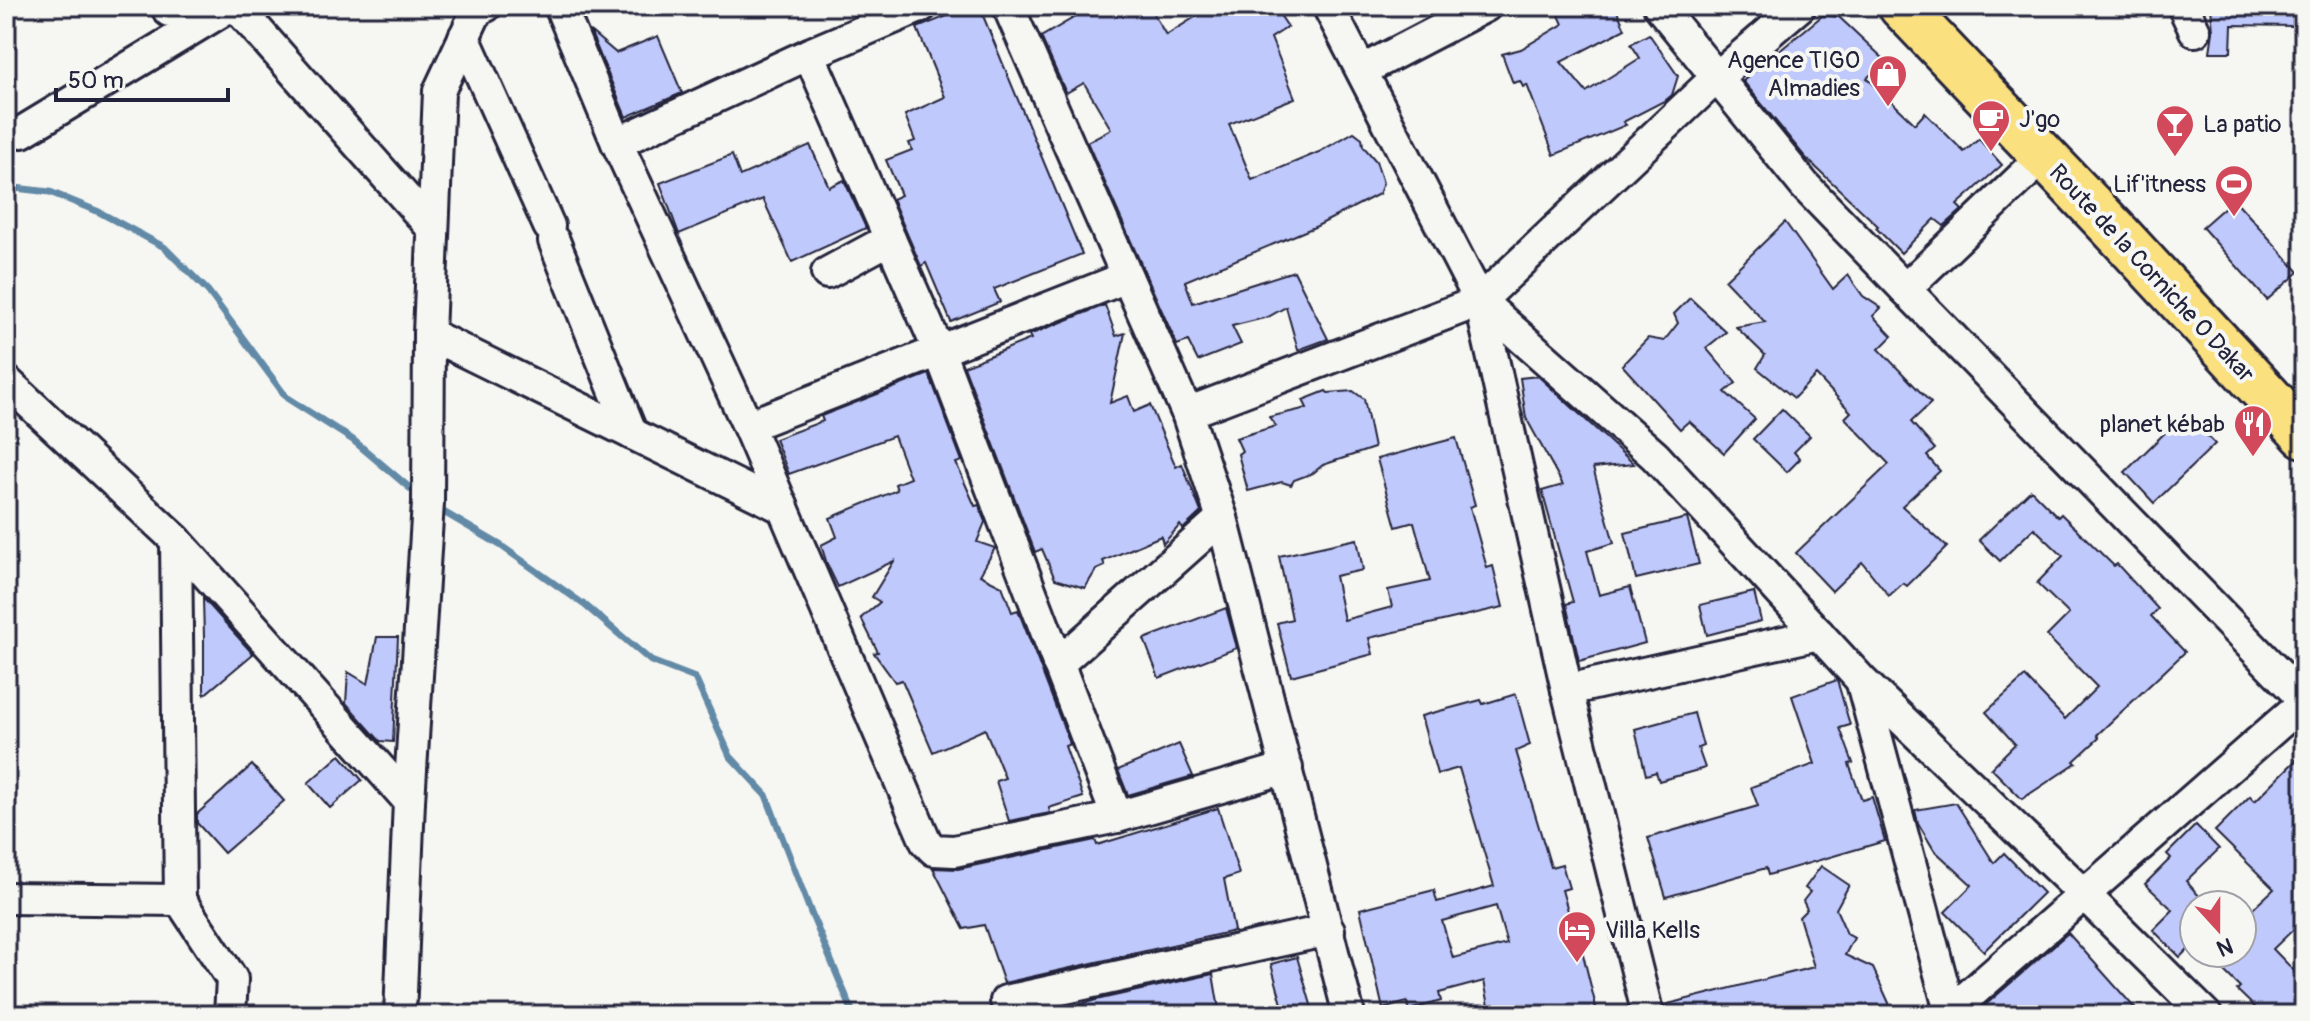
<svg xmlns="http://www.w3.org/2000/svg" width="2310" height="1021" font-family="Pangolin,sans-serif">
	<rect width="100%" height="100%" fill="#f6f6f2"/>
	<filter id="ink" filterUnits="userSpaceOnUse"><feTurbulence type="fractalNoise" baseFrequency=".0125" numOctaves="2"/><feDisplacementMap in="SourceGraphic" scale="16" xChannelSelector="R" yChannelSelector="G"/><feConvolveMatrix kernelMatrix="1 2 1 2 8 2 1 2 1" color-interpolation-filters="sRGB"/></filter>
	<g filter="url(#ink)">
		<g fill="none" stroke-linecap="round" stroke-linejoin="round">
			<g stroke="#628aa7" stroke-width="7">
				<polyline points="6,187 50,192 99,212 164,247 208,291 287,398 353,440 418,495"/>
				<polyline points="435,507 500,545 586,606 651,661 695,678 730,756 766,795 811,913 854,1015"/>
			</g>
		</g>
		<g fill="#c0c9fb" stroke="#22223b" stroke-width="2" fill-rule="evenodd">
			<polygon points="972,6 979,6 1082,254 994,289 1000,302 951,322 926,263 921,266 892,199 901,195 886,160 912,150 909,143 915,141 905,115 945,97 917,28"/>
			<polygon points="1094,6 1149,6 1166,35 1213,6 1274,6 1288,27 1271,38 1295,98 1229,124 1252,180 1319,152 1354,132 1362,138 1363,146 1376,161 1383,183 1379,194 1317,226 1185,281 1193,303 1294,271 1328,339 1298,350 1286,307 1268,317 1232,326 1241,344 1198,361 1188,341 1177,345 1087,142 1111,129 1084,83 1066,93 1041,37"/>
			<polygon points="1569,6 1615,6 1625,29 1561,62 1586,92 1640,58 1631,44 1649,34 1678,76 1672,95 1666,100 1623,122 1626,125 1554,155 1527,85 1523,87 1520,81 1513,83 1502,54 1521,49 1563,24 1557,11"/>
			<polygon points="2211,6 2294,6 2293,26 2232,25 2231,52 2210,52 2213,32"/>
			<polygon points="1823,15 1839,17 1886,61 1867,78 1915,124 1925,113 1964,152 1979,139 2002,165 1957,205 1962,210 1944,226 1935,219 1901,253 1876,228 1878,226 1805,157 1743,81"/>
			<polygon points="590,31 616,53 658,36 682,93 626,117"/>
			<polygon points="810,145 829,187 844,180 866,228 792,262 763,199 679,234 660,183 732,155 740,176"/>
			<polygon points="2234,199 2299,272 2267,300 2202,227"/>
			<polygon points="1785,222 1833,289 1848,275 1863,296 1881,308 1873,316 1892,336 1879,349 1931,403 1911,422 1935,449 1927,456 1940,471 1902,506 1947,547 1907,586 1903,583 1889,596 1862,562 1832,591 1796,553 1889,464 1845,418 1851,412 1816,375 1794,398 1757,368 1765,355 1736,327 1765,322 1725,280"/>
			<polygon points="1690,298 1726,332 1706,348 1736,383 1725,392 1755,419 1724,453 1689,421 1680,429 1622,365 1648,338 1664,341 1678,323 1674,314"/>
			<polygon points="1105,305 1116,336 1125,333 1110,403 1128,396 1134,412 1150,405 1176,467 1182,464 1201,512 1183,529 1180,525 1163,544 1161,536 1103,561 1105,566 1096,570 1085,588 1055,579 1042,549 1035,552 964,366 1031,339 1029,335"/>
			<polygon points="929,374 962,461 956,463 975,506 979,505 985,522 977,542 995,548 980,575 1002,586 1012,612 1018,610 1070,744 1065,746 1083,797 1049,808 1050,813 1009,821 996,781 1005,778 985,729 933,752 902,680 895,682 874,653 878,652 861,618 880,602 872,597 894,561 838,587 827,564 821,545 837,537 830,518 897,490 895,484 910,478 894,436 789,474 775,439 823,421 821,416"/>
			<polygon points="1538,376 1634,464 1593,468 1614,543 1587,551 1599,595 1630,587 1645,643 1579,661 1566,604 1573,602 1542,491 1563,485 1526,418 1520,378"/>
			<polygon points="1326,391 1328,393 1353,391 1364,399 1374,448 1323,465 1313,473 1294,480 1291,485 1282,482 1248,491 1238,454 1242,451 1236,438 1276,426 1269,417 1307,408 1303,400"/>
			<polygon points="1782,409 1810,436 1794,452 1800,459 1787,472 1753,439"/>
			<polygon points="2185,413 2215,444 2154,503 2125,472"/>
			<polygon points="1456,438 1475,505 1470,507 1487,568 1493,566 1503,607 1369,638 1373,654 1291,676 1277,623 1292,619 1279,556 1357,539 1363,570 1335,576 1344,620 1392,607 1388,590 1430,581 1414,522 1396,527 1377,459"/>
			<polygon points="2031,490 2058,517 2061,514 2114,566 2117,564 2158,609 2151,616 2185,652 2097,735 2099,738 2074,761 2076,763 2022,799 1991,768 2015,744 1986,712 2025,677 2065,719 2097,687 2047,636 2069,614 2037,583 2063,556 2034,528 2000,561 1979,540"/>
			<polygon points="1687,518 1699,564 1636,579 1625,533"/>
			<polygon points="1754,592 1761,621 1707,635 1700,605"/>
			<polygon points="203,598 253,654 204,695 204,637"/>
			<polygon points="1226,608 1237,648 1159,678 1144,639"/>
			<polygon points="377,637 398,637 393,742 380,741 346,703 348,672 368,684"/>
			<polygon points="1837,680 1850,725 1840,728 1853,763 1849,764 1862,800 1872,797 1885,841 1768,875 1766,868 1666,897 1648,838 1758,806 1751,787 1815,764 1792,696"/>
			<path d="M1516 694 1530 745 1516 751 1551 867 1562 864 1569 888 1562 890 1575 935 1578 934 1598 1015H1491L1484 981 1439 993 1441 1001 1409 1010 1407 1002 1383 1009 1360 909 1434 890 1437 902 1494 886 1459 768 1437 774 1421 716 1481 700 1483 704ZM1496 906 1507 944 1453 958 1442 921Z"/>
			<polygon points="1694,713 1703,746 1698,748 1705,768 1659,781 1656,772 1646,775 1635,729"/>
			<polygon points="1179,744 1193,776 1128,795 1118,770"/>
			<polygon points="2304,752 2304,919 2273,949 2304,981 2304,1015 2263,1015 2237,990 2240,987 2217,964 2228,953 2242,953 2242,919 2274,889 2215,831 2250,796 2255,801"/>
			<polygon points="340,755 362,780 330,808 308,783"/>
			<polygon points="252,765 284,801 224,853 197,823 197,814"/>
			<polygon points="1956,803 1994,863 2004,853 2043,893 1984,951 1945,912 1972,885 1934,850 1918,823 1915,810"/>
			<polygon points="1218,808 1239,874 1224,879 1234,931 1004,983 984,925 964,929 933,868 958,869 1095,840 1097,845"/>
			<polygon points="2196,825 2219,849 2186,881 2207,905 2194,905 2194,943 2180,957 2153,930 2173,910 2145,884 2171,858 2167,854"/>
			<polygon points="1821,866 1849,885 1836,909 1847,934 1854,938 1845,955 1873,968 1889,1003 1887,1015 1666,1015 1664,1005 1814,967 1799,917 1807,909 1803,901 1810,892 1805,888"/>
			<polygon points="2068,933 2141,1015 1974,1015"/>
			<polygon points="1297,957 1314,1015 1285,1015 1271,964"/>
			<polygon points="1213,974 1220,1015 1062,1015 1061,1010 1096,1000"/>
		</g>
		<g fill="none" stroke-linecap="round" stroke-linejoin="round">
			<defs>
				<g id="minor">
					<polyline points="166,6 169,11"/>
					<polyline points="236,6 433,229"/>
					<polyline points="560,6 617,143 748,426 926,842 934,850 954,851 1117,817 1287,768"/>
					<polyline points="1008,6 1187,413 1222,518 1349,1015"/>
					<polyline points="1328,6 1480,301 1567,690 1648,1015"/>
					<polyline points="1659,6 1805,186 2304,700"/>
					<polyline points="2183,6 2195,31"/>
					<polyline points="464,37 549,226"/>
					<polyline points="809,54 939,351 1117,817"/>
					<polyline points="1363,70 1486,6"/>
					<polyline points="22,132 230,6"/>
					<polyline points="617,143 809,54 922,6"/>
					<polyline points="554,241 632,434"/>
					<polyline points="827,273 890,239"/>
					<polyline points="1905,289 2044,156"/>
					<polyline points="1480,301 1655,456 1862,681 2084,894 2206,1015"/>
					<polyline points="429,334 783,508"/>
					<polyline points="6,381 176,540 409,801"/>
					<polyline points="1187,413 1480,301 1717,77 1800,6"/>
					<polyline points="748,426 1127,277"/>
					<polyline points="176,540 180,900 232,979 230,1015"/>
					<polyline points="1058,664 1222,518"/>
					<polyline points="1862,683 1951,1015"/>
					<polyline points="1567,690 1819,634"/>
					<polyline points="6,898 180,900"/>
					<polyline points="1006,1001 1329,930"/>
					<polyline points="1950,1012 2304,702"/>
					<polyline points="400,1015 409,801 428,503 429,334 439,91 477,10 486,6"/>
				</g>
				<polyline id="highway" points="1901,6 2119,235 2304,435"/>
			</defs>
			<use href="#minor" stroke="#22223b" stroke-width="36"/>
			<use href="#highway" stroke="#22223b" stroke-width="50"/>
			<use href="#minor" stroke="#f6f6f2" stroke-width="30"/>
			<use href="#highway" stroke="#fbe080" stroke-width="44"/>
		</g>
	</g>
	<defs>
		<symbol id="shop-pin" viewBox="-11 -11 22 30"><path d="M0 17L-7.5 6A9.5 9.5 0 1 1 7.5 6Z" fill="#d1495b" stroke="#f6f6f2"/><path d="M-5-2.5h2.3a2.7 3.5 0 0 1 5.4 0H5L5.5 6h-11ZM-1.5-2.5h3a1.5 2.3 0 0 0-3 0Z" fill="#fff"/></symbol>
		<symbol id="cafe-pin" viewBox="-11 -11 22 30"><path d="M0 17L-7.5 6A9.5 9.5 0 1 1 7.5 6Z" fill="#d1495b" stroke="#f6f6f2"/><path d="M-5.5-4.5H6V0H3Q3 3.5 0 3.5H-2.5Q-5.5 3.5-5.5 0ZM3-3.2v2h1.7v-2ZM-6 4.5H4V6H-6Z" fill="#fff"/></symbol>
		<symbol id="bar-pin" viewBox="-11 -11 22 30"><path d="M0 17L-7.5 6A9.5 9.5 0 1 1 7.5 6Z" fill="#d1495b" stroke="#f6f6f2"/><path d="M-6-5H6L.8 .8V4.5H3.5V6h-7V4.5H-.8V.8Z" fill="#fff"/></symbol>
		<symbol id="stadium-pin" viewBox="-11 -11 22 30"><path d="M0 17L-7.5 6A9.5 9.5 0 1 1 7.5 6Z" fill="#d1495b" stroke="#f6f6f2"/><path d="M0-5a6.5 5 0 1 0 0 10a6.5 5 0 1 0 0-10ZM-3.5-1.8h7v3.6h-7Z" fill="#fff"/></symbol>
		<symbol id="restaurant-pin" viewBox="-11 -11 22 30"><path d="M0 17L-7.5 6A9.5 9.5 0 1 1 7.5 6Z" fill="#d1495b" stroke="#f6f6f2"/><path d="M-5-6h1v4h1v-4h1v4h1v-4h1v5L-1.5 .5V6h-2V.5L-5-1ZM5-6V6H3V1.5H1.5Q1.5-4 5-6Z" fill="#fff"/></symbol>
		<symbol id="hotel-pin" viewBox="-11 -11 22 30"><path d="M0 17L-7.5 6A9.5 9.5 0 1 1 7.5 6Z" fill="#d1495b" stroke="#f6f6f2"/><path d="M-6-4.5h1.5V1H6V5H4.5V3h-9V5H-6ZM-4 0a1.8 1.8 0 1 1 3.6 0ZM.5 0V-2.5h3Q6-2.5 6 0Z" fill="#fff"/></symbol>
	</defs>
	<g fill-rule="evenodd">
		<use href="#shop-pin" x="1866" y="52" width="44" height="60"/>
		<use href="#cafe-pin" x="1969" y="97" width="44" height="60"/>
		<use href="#bar-pin" x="2153" y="102" width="44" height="60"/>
		<use href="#stadium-pin" x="2212" y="162" width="44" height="60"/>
		<use href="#restaurant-pin" x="2231" y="402" width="44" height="60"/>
		<use href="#hotel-pin" x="1555" y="908" width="44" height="60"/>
	</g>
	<g text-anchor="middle" stroke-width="8" stroke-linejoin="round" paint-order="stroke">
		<g font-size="24" fill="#22223b" stroke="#f6f6f2" text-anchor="end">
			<text x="1860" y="68">Agence TIGO<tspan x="1860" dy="28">Almadies</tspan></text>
			<text x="2019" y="127" text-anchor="start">J'go</text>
			<text x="2203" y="132" text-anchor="start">La patio</text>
			<text x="2206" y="192">Lif'itness</text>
			<text x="2225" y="432">planet kébab</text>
			<text x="1605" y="938" text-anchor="start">Villa Kells</text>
		</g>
		<g font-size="24" fill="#22223b" stroke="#f6f6f2">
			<text transform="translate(2152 273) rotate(47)" y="8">Route de la Corniche O Dakar</text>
		</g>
	</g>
	<rect width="2310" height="1021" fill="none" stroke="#f6f6f2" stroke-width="32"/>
	<rect x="16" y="16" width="2278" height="989" fill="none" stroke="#22223b" stroke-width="3" filter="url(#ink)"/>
	<g transform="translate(2218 929) rotate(159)"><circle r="38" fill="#f6f6f2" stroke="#a1a1a9" stroke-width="2"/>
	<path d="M0-6L14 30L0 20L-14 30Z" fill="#d1495b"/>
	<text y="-12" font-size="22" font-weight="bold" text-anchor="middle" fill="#22223b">N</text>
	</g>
	<path d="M56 88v12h172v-12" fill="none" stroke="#22223b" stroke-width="4"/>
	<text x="68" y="88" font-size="24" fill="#22223b" stroke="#f6f6f2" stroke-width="6" paint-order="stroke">50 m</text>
</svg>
